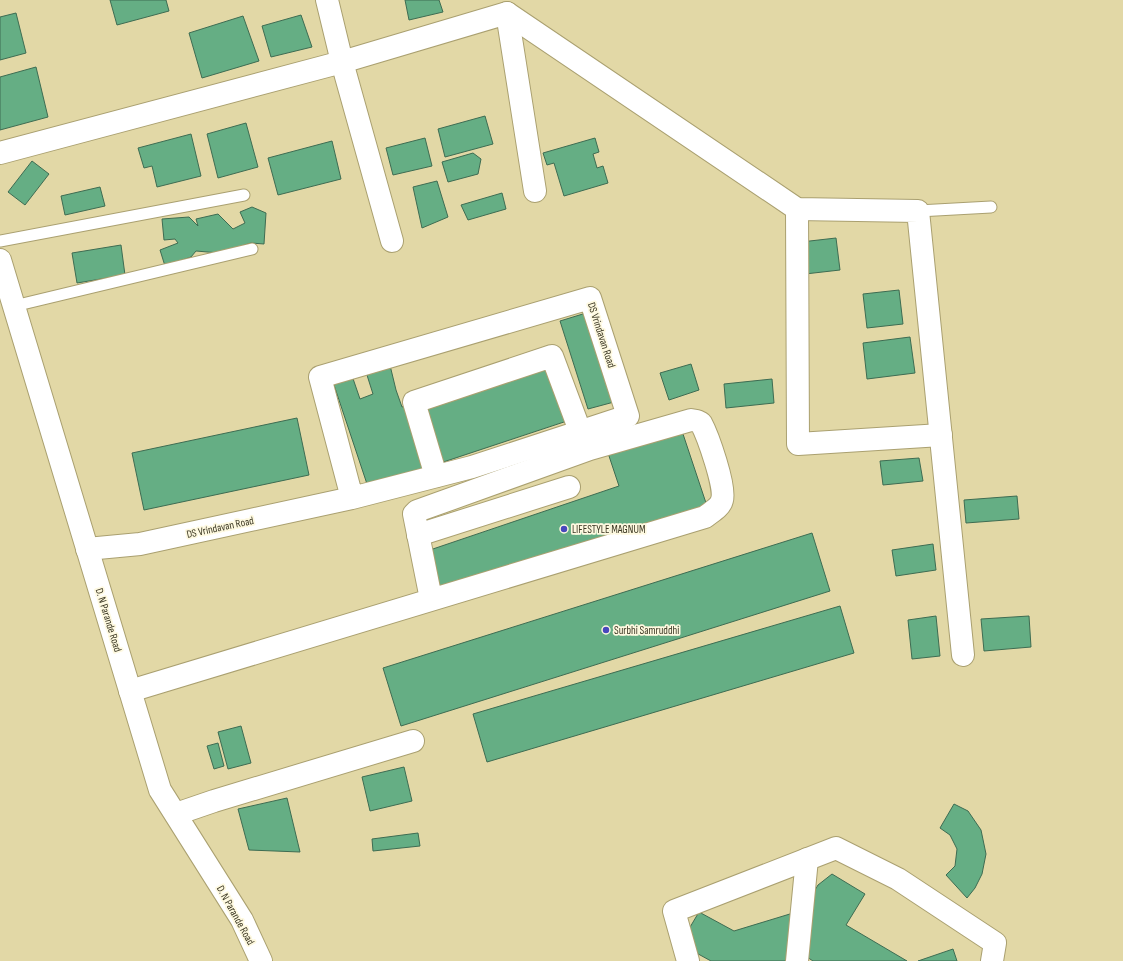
<svg xmlns="http://www.w3.org/2000/svg" width="1123" height="961" font-family="'Sofia Sans Condensed',sans-serif">
	<rect width="100%" height="100%" fill="#e2d8a6"/>
	<g fill="#65ae84" stroke="#3e6c52">
		<polygon points="110,0 166,0 169,11 117,25"/>
		<polygon points="405,0 439,0 443,12 409,20"/>
		<polygon points="16,13 26,53 0,60 0,17"/>
		<polygon points="301,15 312,47 271,57 262,26"/>
		<polygon points="243,16 259,61 202,78 189,33"/>
		<polygon points="36,67 48,117 0,130 0,77"/>
		<polygon points="485,116 493,144 445,157 438,129"/>
		<polygon points="246,123 258,167 218,178 207,134"/>
		<polygon points="191,134 201,176 157,187 152,166 144,168 138,148"/>
		<polygon points="425,138 432,166 393,175 386,148"/>
		<polygon points="595,138 599,152 593,154 597,168 603,166 608,183 564,196 554,163 547,165 543,153"/>
		<polygon points="332,141 341,179 278,195 268,158"/>
		<polygon points="473,153 481,159 478,174 448,182 442,162"/>
		<polygon points="32,161 49,174 25,205 8,192"/>
		<polygon points="437,181 448,217 422,228 413,187"/>
		<polygon points="100,187 105,206 65,215 61,196"/>
		<polygon points="502,193 506,209 468,220 461,205"/>
		<polygon points="252,207 266,213 264,244 251,243 219,253 196,251 191,257 165,266 160,250 178,243 175,239 164,240 162,219 189,217 198,226 196,219 218,214 233,229 245,223 240,212"/>
		<polygon points="836,238 840,270 805,274 801,242"/>
		<polygon points="121,245 125,275 77,283 72,253"/>
		<polygon points="899,290 903,324 867,328 863,294"/>
		<polygon points="586,313 614,402 588,409 560,321"/>
		<polygon points="910,337 915,373 867,379 863,343"/>
		<polygon points="537,355 554,372 570,420 368,487 330,373 349,367 360,399 373,394 366,372 388,357 396,390 402,407"/>
		<polygon points="691,364 699,390 669,400 660,373"/>
		<polygon points="772,379 774,403 726,408 724,384"/>
		<polygon points="297,418 309,475 144,510 132,453"/>
		<polygon points="680,425 707,506 438,593 424,552 619,486 607,450"/>
		<polygon points="919,458 923,481 883,485 880,461"/>
		<polygon points="1017,496 1019,519 966,523 964,500"/>
		<polygon points="812,533 830,591 401,726 383,668"/>
		<polygon points="933,544 936,570 896,576 892,550"/>
		<polygon points="840,606 854,653 487,762 473,714"/>
		<polygon points="936,616 940,656 912,659 908,620"/>
		<polygon points="1029,616 1031,647 984,651 981,619"/>
		<polygon points="241,726 251,763 228,769 218,732"/>
		<polygon points="218,743 224,766 214,769 207,746"/>
		<polygon points="404,767 412,801 370,811 362,777"/>
		<polygon points="287,798 300,852 249,850 238,809"/>
		<polygon points="954,804 968,811 981,830 986,854 982,874 975,888 967,898 946,875 955,866 957,849 950,835 940,828"/>
		<polygon points="418,833 420,846 373,851 372,839"/>
		<polygon points="832,874 865,894 846,925 907,961 813,961 807,957 797,961 711,961 680,944 699,912 734,931 803,910 818,885"/>
		<polygon points="953,949 957,961 918,961"/>
	</g>
	<g fill="none" stroke-linecap="round" stroke-linejoin="round">
		<defs>
			<g id="service">
				<polyline points="918,211 991,207"/>
				<polyline points="0,241 244,195"/>
				<polyline points="14,306 252,249"/>
			</g>
			<g id="minor">
				<polyline points="327,0 342,62 392,241"/>
				<polyline points="507,13 535,191"/>
				<polyline points="0,153 342,62 507,13 797,209 918,211 963,655"/>
				<polyline points="797,209 798,444 941,435"/>
				<polyline points="436,476 414,402 552,356 580,431"/>
				<polyline points="418,535 569,487"/>
				<polyline points="87,549 140,544 352,498 472,467 628,416 590,298 320,377 352,498"/>
				<path d="M130 691 705 517C711 512 720 508 722 500 726 487 708 436 701 423L697 421 691 420 590 449 417 511 414 514 431 599"/>
				<polyline points="176,814 214,801 413,741"/>
				<polyline points="688,961 674,911 836,848 898,879 995,943 992,961"/>
				<polyline points="797,961 807,859"/>
			</g>
			<polyline id="tertiary" points="0,260 160,790 242,920 261,961"/>
		</defs>
		<use href="#service" stroke="#aaa070" stroke-width="13"/>
		<use href="#minor" stroke="#aaa070" stroke-width="24"/>
		<use href="#tertiary" stroke="#aaa070" stroke-width="24"/>
		<use href="#service" stroke="#fff" stroke-width="11"/>
		<use href="#minor" stroke="#fff" stroke-width="22"/>
		<use href="#tertiary" stroke="#fff" stroke-width="22"/>
	</g>
	<g fill="#4847bd" stroke="#fef9e0" stroke-width="1.5">
		<circle cx="564" cy="529" r="4"/>
		<circle cx="606" cy="630" r="4"/>
	</g>
	<g text-anchor="middle" stroke-width="3.5" stroke-linejoin="round" paint-order="stroke">
		<g font-size="11" fill="#3b3723" stroke="#fef9e0">
			<text transform="translate(602 335) rotate(72)" y="4">DS Vrindavan Road</text>
			<text transform="translate(220 527) rotate(-12)" y="4">DS Vrindavan Road</text>
			<text transform="translate(109 620) rotate(73)" y="4">D. N Parande Road</text>
			<text transform="translate(236 915) rotate(61)" y="4">D. N Parande Road</text>
		</g>
		<g font-size="11" fill="#3b3723" stroke="#fef9e0" text-anchor="start">
			<text x="572" y="533">LIFESTYLE MAGNUM</text>
			<text x="614" y="634">Surbhi Samruddhi</text>
		</g>
	</g>
</svg>
